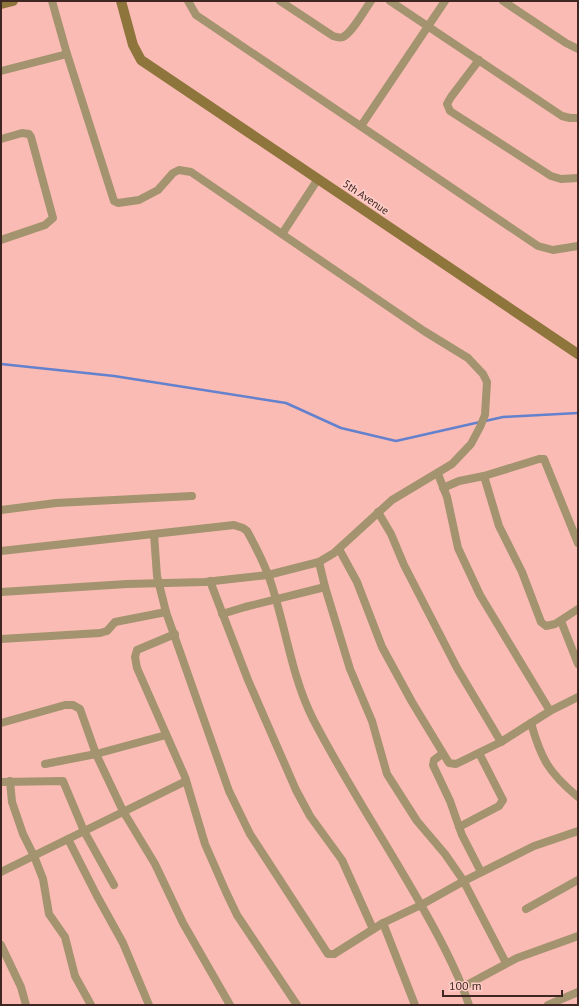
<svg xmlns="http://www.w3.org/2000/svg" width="579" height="1006" font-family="'PT Sans',sans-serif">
	<rect width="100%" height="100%" fill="#fabbb4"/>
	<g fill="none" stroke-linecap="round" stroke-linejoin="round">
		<g stroke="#6381cd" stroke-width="2.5">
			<polyline points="1,364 114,376 286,403 341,428 396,441 480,422"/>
			<polyline points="485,421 503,417 578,413"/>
		</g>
		<g stroke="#a3936e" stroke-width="8">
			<polyline points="188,1 196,15 538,246 553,250 578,246"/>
			<path d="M280 1 333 36C336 37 340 38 343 37 352 33 365 9 371 1"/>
			<polyline points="390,1 562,116 570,118 578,118"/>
			<polyline points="503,1 566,43 578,49"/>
			<polyline points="479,60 451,97 447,104 450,111 551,176 561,179 578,178"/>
			<polyline points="1,71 67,54"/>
			<polyline points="361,126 445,1"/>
			<polyline points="1,139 22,133 29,134 31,137 53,218 45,225 1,240"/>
			<polyline points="282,234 318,179"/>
			<polyline points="438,474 447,497 458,548 480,595 550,711"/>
			<polyline points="484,476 499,526 522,572 541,622 546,626 555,624 578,609"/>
			<polyline points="443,488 459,481 484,476 539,459 544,459 578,543"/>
			<polyline points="1,510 56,503 192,496"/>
			<polyline points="378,512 391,534 404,565 457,668 501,742"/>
			<polyline points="154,534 157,576 166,612 229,791 250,834 328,954 334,954 383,923 421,905 464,881 534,846 578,831"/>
			<polyline points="339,549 357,582 382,647 412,702 449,763 456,764 501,742 550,711 578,697"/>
			<path d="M1 551 234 525 243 528 247 531C256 547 264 563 270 580 286 627 291 675 313 719 347 785 389 847 425 912 442 942 458 972 469 1005"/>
			<polyline points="319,562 325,587 350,669 372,721 387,774 417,821 445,854 463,880 506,963"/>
			<polyline points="210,581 248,680 296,790 310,816 342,860 373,929"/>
			<polyline points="1,592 127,584 205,582 268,575 319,562 334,553 392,500 452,464 471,444 480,427 485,415 487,382 483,374 468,358 424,331 191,172 179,170 173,173 158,190 139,200 118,203 114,201 67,54 52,1"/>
			<polyline points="222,614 245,607 325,587"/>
			<polyline points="561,621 578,664"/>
			<polyline points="175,634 137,650 135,657 137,668 185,777 205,844 226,892 237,915 297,1005"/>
			<polyline points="1,639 100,633 107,631 115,622 166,612"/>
			<polyline points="1,723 65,705 73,705 80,709 96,754 123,811 155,864 183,923 230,1005"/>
			<path d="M531 723C541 759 549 773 578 797"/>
			<polyline points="442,754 434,760 433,765 450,801 462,835 481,872"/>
			<polyline points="45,764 96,754 166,735"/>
			<polyline points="10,781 12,802 23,834 34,856 43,879 49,914 65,937 75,976 91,1005"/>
			<polyline points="1,782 63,781 84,831 114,885"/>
			<polyline points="459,827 499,806 503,800 479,753"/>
			<polyline points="68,839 97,896 123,943 149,1005"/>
			<polyline points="1,872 186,781"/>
			<polyline points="526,909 578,880"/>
			<polyline points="383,923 415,1005"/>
			<polyline points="1,945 21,987 26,1005"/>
			<polyline points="463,987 517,958 578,936"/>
			<polyline points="548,1005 578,992"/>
		</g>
		<g stroke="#8e753c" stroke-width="10">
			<polyline points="121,1 133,45 141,60 578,354"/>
			<polyline points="1,4 13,1"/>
		</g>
	</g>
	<g text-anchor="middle" stroke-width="3.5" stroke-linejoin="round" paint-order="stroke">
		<g font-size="11" fill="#3e2623" stroke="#ffccc6">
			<text transform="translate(366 197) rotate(34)" y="4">5th Avenue</text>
		</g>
	</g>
	<rect width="579" height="1006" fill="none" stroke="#3e2623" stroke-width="4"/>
	<path d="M443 990v6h119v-6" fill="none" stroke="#3e2623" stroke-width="2"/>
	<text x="449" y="990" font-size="12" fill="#3e2623" stroke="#ffccc6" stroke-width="3" paint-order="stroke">100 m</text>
</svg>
